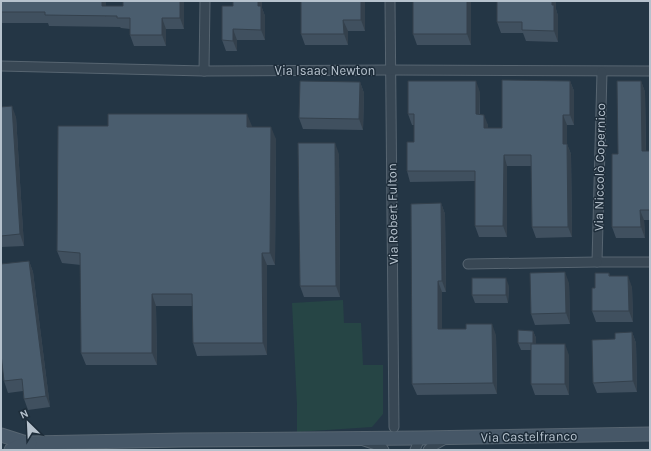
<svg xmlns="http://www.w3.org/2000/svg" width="651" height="451" font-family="Karla,sans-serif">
	<rect width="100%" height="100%" fill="#243645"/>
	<polygon fill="#264545" points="343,300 344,323 361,323 363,365 383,365 383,414 372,427 297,432 297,405 292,303"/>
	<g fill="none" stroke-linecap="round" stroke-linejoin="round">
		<defs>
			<g id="street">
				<polyline points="390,1 394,427"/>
				<polyline points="1,66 204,71 390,70 650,71"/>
				<polyline points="204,71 205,1"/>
				<polyline points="602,72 597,262 650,262"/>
				<polyline points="468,264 597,262"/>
				<polyline points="364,441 382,447 384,450"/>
				<polyline points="415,450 420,438"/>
				<polyline points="428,450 431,447 447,438"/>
			</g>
			<g id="secondary">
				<polyline points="1,435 23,442 30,443 183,440 420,438 650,434"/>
				<polyline points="11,450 19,446 30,443"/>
			</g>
		</defs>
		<use href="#street" stroke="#576571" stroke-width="11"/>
		<use href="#secondary" stroke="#576571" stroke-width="15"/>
		<use href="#street" stroke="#384754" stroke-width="9"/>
		<use href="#secondary" stroke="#465767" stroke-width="13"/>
	</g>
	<g fill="#40505f">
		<polygon points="1,1 106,1 106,6 123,6 123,1 184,1 184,29 166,29 166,46 134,46 130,35 130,29 121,28 120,27 49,26 48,23 1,23"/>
		<polygon points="301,1 365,1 365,31 348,31 348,45 305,45 301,34"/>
		<polygon points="413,1 471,1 471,45 417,45 413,34"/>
		<polygon points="497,1 556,1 556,9 558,16 558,42 526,41 523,33 501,33 497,22"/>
		<polygon points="222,6 262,8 265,16 265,40 237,40 237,51 226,51 222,40"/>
		<polygon points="570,81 574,91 574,125 567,125 567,144 571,154 572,237 536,238 532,227 531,166 507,166 507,237 479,237 475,226 475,181 410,182 407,171 414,142 414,125 412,125 408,114 480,92 480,114 488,125 488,128 502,128"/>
		<polygon points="641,81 645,92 646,151 650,151 650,220 644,220 645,238 616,238 612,227 618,154"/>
		<polygon points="360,82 364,93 363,130 303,129 299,118"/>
		<polygon points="1,107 16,117 24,246 1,247"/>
		<polygon points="252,127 276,139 275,265 267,265 267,355 197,356 193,343 193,306 156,306 157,365 86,365 81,353 81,265 62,263 57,251"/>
		<polygon points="339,154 340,297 304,297 300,286"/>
		<polygon points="441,203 445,214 446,292 442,292 442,329 496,335 497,394 417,395 412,384"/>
		<polygon points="29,261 33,272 50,407 28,410 24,399 23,391 8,393 4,381"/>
		<polygon points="609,273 610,276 632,287 633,322 596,322 592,311 595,288"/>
		<polygon points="569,283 570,324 535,325 531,314"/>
		<polygon points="509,286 508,303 475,303 472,295"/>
		<polygon points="533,331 536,338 536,344 569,355 569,395 535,395 531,384 531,350 521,350 518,343"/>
		<polygon points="632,332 636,343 637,392 597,393 593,383 615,339"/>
	</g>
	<g fill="#34414d">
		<polygon points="102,1 106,1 106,17 102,6"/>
		<polygon points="180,1 184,1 184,29 180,18"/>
		<polygon points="258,1 262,1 262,8 265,16 265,40 261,30 258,6"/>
		<polygon points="361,1 365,1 365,31 361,20"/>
		<polygon points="467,1 471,1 471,45 467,34"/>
		<polygon points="552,1 556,1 556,9 558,16 558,42 554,31"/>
		<polygon points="162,18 166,29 166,46 162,35"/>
		<polygon points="343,20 348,31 348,45 344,34"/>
		<polygon points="233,29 237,40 237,51 233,41"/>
		<polygon points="476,81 480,92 479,125 476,114"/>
		<polygon points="570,81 574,91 574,125 570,115"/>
		<polygon points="641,81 645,92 646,161 642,151"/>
		<polygon points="360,82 364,93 363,130 359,119"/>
		<polygon points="12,106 16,117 24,246 20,234"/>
		<polygon points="247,114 252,126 252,139 247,127"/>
		<polygon points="484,115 488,125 488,138 484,128"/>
		<polygon points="563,115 567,125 567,144 571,154 572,237 568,227 563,144"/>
		<polygon points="271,127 276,139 275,265 270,253"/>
		<polygon points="335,143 339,154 340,297 336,286"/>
		<polygon points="504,155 507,166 507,237 503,226"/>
		<polygon points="441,203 445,214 446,292 442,281"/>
		<polygon points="640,210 644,220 645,238 641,227"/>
		<polygon points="262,253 267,265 267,355 263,343"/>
		<polygon points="29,261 33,272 50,407 46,396"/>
		<polygon points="565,272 569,283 570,324 566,313"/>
		<polygon points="628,276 632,287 633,322 629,311"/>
		<polygon points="506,278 509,286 508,303 506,295"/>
		<polygon points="438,281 442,292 442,340 438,329"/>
		<polygon points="152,294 156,306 157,365 152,353"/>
		<polygon points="492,324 496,335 497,394 493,383"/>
		<polygon points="533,331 536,338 536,350 533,343"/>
		<polygon points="632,332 636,343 637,392 633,381"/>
		<polygon points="565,344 569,355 569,395 565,384"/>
	</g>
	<g fill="#4a5d6e" stroke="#34414d">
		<polygon points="1,1 102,1 102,6 123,6 123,1 180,1 180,18 162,18 162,35 130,35 130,18 117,18 117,16 45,15 45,12 1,12"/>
		<polygon points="233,1 258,1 258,6 261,6 261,30 233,29 233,41 222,40 222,6 233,6"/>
		<polygon points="301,1 361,1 361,20 343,20 344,34 301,34"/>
		<rect x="413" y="1" width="54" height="33"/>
		<polygon points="497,1 552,1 552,5 554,5 554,31 522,30 522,22 497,22"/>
		<polygon points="502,80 570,81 570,115 563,115 563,144 567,144 568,227 532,227 531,155 504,155 503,226 475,226 475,171 407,171 407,142 414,142 414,114 408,114 408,81 476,81 476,114 484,115 484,128 502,128"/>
		<polygon points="300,81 360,82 359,119 299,118"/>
		<polygon points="617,81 641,81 642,151 650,151 650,210 640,210 641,227 612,227 612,154 618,154"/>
		<polygon points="12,106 20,234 1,236 1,107"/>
		<polygon points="108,114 247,114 247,127 271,127 270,253 262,253 263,343 193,343 192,294 152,294 152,353 81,353 80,253 57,251 58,126 108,126"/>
		<polygon points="298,143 335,143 336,286 300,286"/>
		<polygon points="441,203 442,281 438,281 438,329 466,329 466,324 492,324 493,383 412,384 411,204"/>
		<polygon points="29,261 46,396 24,399 22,379 4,381 1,354 1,264"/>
		<polygon points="565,272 566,313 531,314 530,273"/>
		<polygon points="595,273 609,273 609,276 628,276 629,311 592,311 592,288 595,288"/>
		<rect x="472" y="278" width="34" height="17"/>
		<polygon points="518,330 533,331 533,343 518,343"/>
		<polygon points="632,332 633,381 593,383 592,340 615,339 615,333"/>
		<rect x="531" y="344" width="34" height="40"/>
	</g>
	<g text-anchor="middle" stroke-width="3" stroke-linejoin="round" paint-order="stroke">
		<g font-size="13" fill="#b6c2cd" stroke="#1d2c39">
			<text x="325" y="75">Via Isaac Newton</text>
			<text transform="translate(599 167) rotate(-89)" y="5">Via Niccolò Copernico</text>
			<text transform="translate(392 214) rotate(-91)" y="5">Via Robert Fulton</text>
			<text transform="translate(529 436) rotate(-1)" y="5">Via Castelfranco</text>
		</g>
	</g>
	<rect width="651" height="451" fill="none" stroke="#b6c2cd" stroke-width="4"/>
	<g transform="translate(28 423) rotate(336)" stroke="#1d2c39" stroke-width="3" paint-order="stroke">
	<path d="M0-3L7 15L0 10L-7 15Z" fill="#b6c2cd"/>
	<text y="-6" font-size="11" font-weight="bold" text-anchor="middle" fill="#b6c2cd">N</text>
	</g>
</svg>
